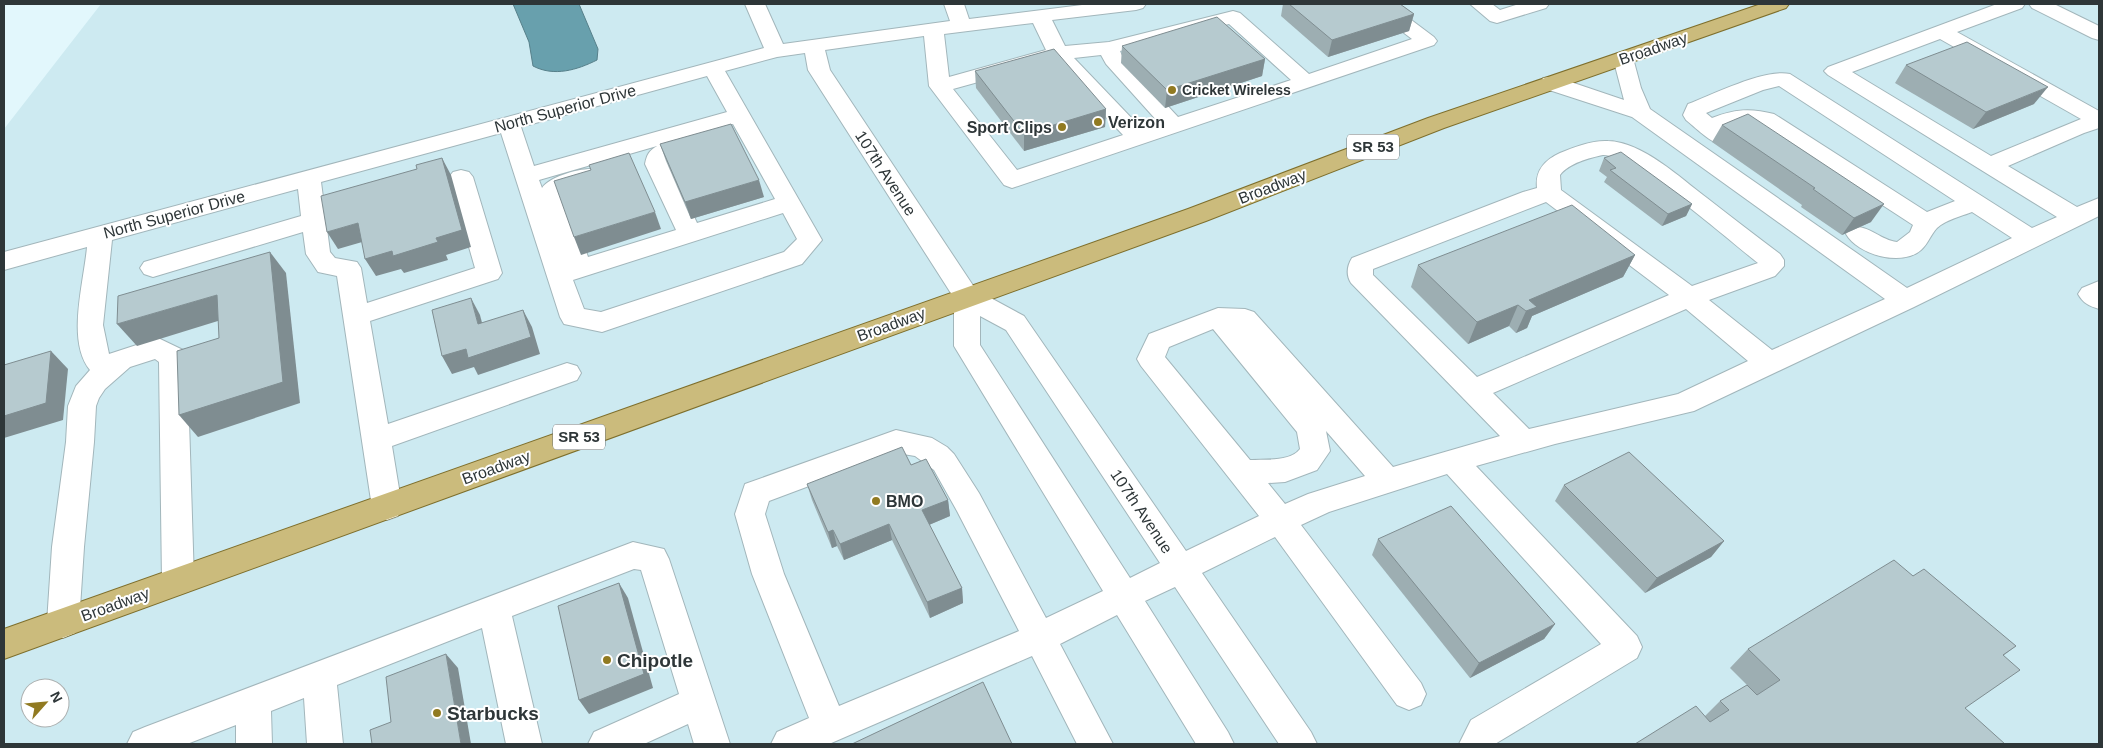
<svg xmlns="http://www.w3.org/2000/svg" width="2103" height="748" font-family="Arial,sans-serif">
	<rect width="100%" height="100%" fill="#e2f7fc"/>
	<path fill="#cdeaf1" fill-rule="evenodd" d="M101 4H2099V744H4V129ZM30 688H60V718H30Z"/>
	<path fill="#68a0ad" stroke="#57808a" d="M513 4H579L598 49 597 60C577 70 554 77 533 66L529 42Z"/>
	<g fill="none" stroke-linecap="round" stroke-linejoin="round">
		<defs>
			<g id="minor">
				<path d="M745 4H765L783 44 950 21 944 4H964L969 19 1090 4H1146L1143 8 1136 10 1052 20 1065 46 1109 42 1233 11 1240 13 1309 74 1412 39 1371 8 1368 4H1390L1434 37 1437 41 1434 45 1012 188 1004 185 929 86 924 36 825 50 830 70 976 290 1024 316 1186 551 1259 516 1141 366 1137 359 1149 334 1218 308 1245 309 1254 312 1393 467 1500 436 1351 283C1346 275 1347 266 1352 258L1523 192 1537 188C1535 170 1545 160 1560 153 1574 147 1593 140 1608 141 1643 142 1680 178 1707 198 1731 217 1755 235 1780 254L1784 260V266L1775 276 1709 300 1772 350 1885 299 1632 117 1543 88 1540 83 1543 78 1551 77 1559 78 1624 100 1613 58 1616 54 1623 52 1630 54 1633 58 1641 88 1650 109 1907 288 2012 238 1972 212C1962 216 1945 220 1937 228 1931 234 1928 244 1921 250 1902 267 1858 255 1846 234L1849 228C1868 223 1879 240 1897 242L1910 232 1913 225 1758 124 1743 123 1726 128 1738 140 1735 145C1716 150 1700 131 1686 120L1683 115 1688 104C1712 95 1765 68 1790 74L2032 228 2057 217 1828 75 1824 71 1828 67 1997 4H2025L2022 8 1957 32 2099 111V128L2084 133 2008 166 2077 207 2099 198V216L1914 307 1694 411 1555 444 1476 466 1637 636 1642 647 1637 658 1495 744H1459L1471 720 1601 644 1447 474 1329 512 1301 525 1421 683 1426 694 1421 705 1409 710 1397 705 1275 537 1202 573 1311 732 1317 744H1279L1175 587 1145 601 1228 732 1234 744H1196L1117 615 1060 644 1113 744H1077L1032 656 829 744H771L777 732 809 718 752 574 735 514 745 484 896 430 932 438 947 447 954 454 979 493 1046 618 1103 591 954 346V298L808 70 805 53 777 57 725 71 822 240 802 264 602 332 564 324 560 317 501 133 321 182 330 252 335 258 357 262 361 268 367 303 475 268 449 177 453 172 461 170 469 172 473 177 502 273 498 279 370 321 388 424 567 363 577 366 581 373 577 380 392 446 402 507 398 516 387 520 376 516 372 507 337 276 318 272 306 254 303 232 153 277 144 274 140 268 144 262 301 216 298 189 112 240 103 325 109 354 158 338 183 350 187 357 194 581 189 591 178 595 167 591 162 581 159 362 155 359 130 367 105 389 99 398 96 406 94 442 84 547 79 623 75 633 63 638 51 633 47 623 52 547 66 442 68 406 76 386 90 370C66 341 84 282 87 247L4 270V252L764 48ZM1033 23 1046 50 949 77 944 34ZM1229 24 1291 80 1178 117 1123 58 1120 51ZM1940 39 2081 119 1991 156 1852 72ZM1101 55 1106 64 1159 123 1142 129 1074 58ZM1054 61 1123 135 1017 170 953 89ZM707 76 727 112 534 166 521 127ZM1779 86 1955 201 1927 212 1774 114C1751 108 1734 109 1712 118L1706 113 1763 90ZM733 124 775 199 697 223 669 164V158L698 149 701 144 698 139 690 137 672 142ZM657 146C649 151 647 154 645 164L676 230 588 257 566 192 599 180 603 175 599 170C585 166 550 176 542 188L539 180ZM1603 155C1631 154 1731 242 1758 263L1692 286 1561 190 1560 175C1569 163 1589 158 1603 155ZM1546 202 1669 295 1477 377 1373 275V269ZM783 213 797 239 784 252 601 312 584 309 573 280ZM1686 309 1748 361 1678 394 1529 429 1493 393ZM980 316 1006 330 1160 563 1130 578 980 345ZM1213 329 1297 432 1300 449C1290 462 1265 459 1250 460L1165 357 1169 347ZM1326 431 1365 476 1308 494 1285 504 1268 483 1285 482 1317 470 1330 451ZM897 453 915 456 934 470 957 511 1019 631 839 706 784 574 765 514 769 501Z"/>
				<polygon points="1470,4 1492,4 1500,10 1519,4 1549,4 1546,8 1497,23 1490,21"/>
				<polygon points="2029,4 2054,4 2099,26 2099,40 2092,38 2032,8"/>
				<path d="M2099 281V309C2089 306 2083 303 2078 294L2082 288Z"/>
				<polygon points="633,542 664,549 669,559 730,744 694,744 688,724 644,744 588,744 594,732 679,694 641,570 634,569 512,616 542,744 506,744 482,628 337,685 343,744 307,744 304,698 271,711 272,744 236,744 236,725 187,744 127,744 133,732 145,727"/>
			</g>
			<polygon id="major" points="1761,4 1789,4 1786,8 1444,128 1206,221 4,659 4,629 1188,209 1428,118"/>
		</defs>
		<use href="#minor" stroke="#a2b6bb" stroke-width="2"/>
		<use href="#major" stroke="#7e6f2c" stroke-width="2"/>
		<use href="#minor" fill="#fff" fill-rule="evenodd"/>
		<use href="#major" fill="#cbbb7c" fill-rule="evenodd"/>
	</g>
	<g fill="#9daeb2">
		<polygon points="1283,4 1400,4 1414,14 1409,31 1328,57 1281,16"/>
		<polygon points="1122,46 1265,59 1262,76 1165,108 1121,63"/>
		<polygon points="1906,65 2034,104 1973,129 1895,83"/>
		<polygon points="975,71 1106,109 1105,127 1024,151 976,88"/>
		<polygon points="1722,125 1871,222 1842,235 1801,207 1802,205 1712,142"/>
		<polygon points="660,144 764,197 691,219 666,161"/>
		<polygon points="1604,158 1692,204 1686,216 1662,226 1604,182 1607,177 1599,171"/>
		<polygon points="1635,255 1623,277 1532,316 1527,328 1516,333 1509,326 1468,344 1411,287 1418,265"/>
		<polygon points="911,465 948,500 950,516 929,525 962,588 963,603 930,618 892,540 844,560 837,546 832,548 812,500 807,484"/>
		<polygon points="1564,485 1724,541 1711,557 1645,593 1555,501"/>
		<polygon points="1378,539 1555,624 1544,639 1470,678 1372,555"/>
		<polygon points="1913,576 2016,646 2003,656 1635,744 1705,716 1720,701 1757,695 1730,668 1748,649"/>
	</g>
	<g fill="#7f8d91">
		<polygon points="1414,14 1409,31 1328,57 1332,40"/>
		<polygon points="1265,59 1262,76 1165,108 1167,90"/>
		<polygon points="2048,87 2034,104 1973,129 1986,112"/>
		<polygon points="1106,109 1105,127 1024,151 1024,134"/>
		<polygon points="442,158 451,175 471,247 446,255 448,260 404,273 401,269 376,276 365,259"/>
		<polygon points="759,180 764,197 691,219 685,202"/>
		<polygon points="1692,204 1686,216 1662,226 1668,214"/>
		<polygon points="1884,204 1871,222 1842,235 1854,218"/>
		<polygon points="655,212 661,229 581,255 574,237"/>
		<polygon points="358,223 369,240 338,249 327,232"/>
		<polygon points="270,252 286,273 300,403 198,437 179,415"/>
		<polygon points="1635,255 1623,277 1532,316 1527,328 1516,333 1526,311 1529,300"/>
		<polygon points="217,295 234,316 137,346 117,324"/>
		<polygon points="471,298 480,315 487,342 478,324"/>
		<polygon points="1518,305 1509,326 1468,344 1477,322"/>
		<polygon points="523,310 532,327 540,354 478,375 474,367 452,374 442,356"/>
		<polygon points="51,351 68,369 63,420 4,438 4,416"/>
		<polygon points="948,500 950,516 924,527 922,510"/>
		<polygon points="889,524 892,540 844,560 840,544"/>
		<polygon points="833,530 837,546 832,548 828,532"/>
		<polygon points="1724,541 1711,557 1645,593 1657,578"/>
		<polygon points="619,583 628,598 653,688 589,714 579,700"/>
		<polygon points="962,588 963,603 930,618 927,602"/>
		<polygon points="1555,624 1544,639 1470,678 1479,663"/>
		<polygon points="446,654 458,668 471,744 461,744"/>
	</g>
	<g fill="#b6cacf" stroke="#7f8d91">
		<polygon points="1289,4 1400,4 1414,14 1332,40"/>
		<polygon points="1217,17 1265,59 1167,90 1122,46"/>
		<polygon points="1967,42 2048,87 1986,112 1906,65"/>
		<polygon points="1054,49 1106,109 1024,134 975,71"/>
		<polygon points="1748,114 1884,204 1854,218 1813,189 1815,188 1722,125"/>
		<polygon points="731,124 759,180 685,202 660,144"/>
		<polygon points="1621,152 1692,204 1668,214 1610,170 1616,168 1604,158"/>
		<polygon points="629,153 655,212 574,237 554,181 591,170 589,165"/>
		<polygon points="442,158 462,230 436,238 438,242 393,256 392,251 365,259 358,223 327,232 321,196 417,169 416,165"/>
		<polygon points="1572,205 1635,255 1529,300 1537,307 1526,311 1518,305 1477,322 1418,265"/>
		<polygon points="270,252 283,382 179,415 177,351 219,338 217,295 117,324 118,296"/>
		<polygon points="471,298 478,324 523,310 531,337 468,358 466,349 442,356 432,310"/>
		<polygon points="51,351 46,403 4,416 4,365"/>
		<polygon points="902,447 911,465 926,459 948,500 922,510 962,588 927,602 889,524 840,544 833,530 828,532 807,484"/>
		<polygon points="1629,452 1724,541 1657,578 1564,485"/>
		<polygon points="1451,506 1555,624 1479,663 1378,539"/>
		<polygon points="1894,560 1913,576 1924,569 2016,646 2003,655 2020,670 1965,708 2005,744 1635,744 1696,706 1710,722 1729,710 1720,701 1747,685 1757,695 1780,680 1748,649"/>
		<polygon points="619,583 644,674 579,700 558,606"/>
		<polygon points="446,654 461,744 372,744 370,730 391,722 386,677"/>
		<polygon points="983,682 1012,744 852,744"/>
	</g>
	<g fill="#917a21" stroke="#fff" stroke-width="2">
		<circle cx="1172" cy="90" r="5"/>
		<circle cx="1098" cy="122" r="5"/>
		<circle cx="1062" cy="127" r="5"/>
		<circle cx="876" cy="501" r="5"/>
		<circle cx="607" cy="660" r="5"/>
		<circle cx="437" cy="713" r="5"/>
	</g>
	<g text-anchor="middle" stroke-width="4" stroke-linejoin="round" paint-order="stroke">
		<g font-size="14" font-weight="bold" fill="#2e3638" stroke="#fff" text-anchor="start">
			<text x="1182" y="95">Cricket Wireless</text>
		</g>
		<g fill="#fff" stroke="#6d7274" stroke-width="1">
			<rect x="1347" y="134.5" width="52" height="25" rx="4"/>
			<rect x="553" y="424.5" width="52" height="25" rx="4"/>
		</g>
		<g font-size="15" font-weight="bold" fill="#2e3638">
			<text x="1373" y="152">SR 53</text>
			<text x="579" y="442">SR 53</text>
		</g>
		<g font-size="16" fill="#2e3638" stroke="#fff">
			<text transform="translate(1653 48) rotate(-19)" y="6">Broadway</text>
			<text transform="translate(565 108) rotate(-15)" y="6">North Superior Drive</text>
			<text transform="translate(886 173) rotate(57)" y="6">107th Avenue</text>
			<text transform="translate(1272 186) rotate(-21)" y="6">Broadway</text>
			<text transform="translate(174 214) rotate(-15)" y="6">North Superior Drive</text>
			<text transform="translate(891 324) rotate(-20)" y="6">Broadway</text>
			<text transform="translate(496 467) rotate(-20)" y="6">Broadway</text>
			<text transform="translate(1142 511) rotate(56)" y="6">107th Avenue</text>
			<text transform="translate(115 604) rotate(-20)" y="6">Broadway</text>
		</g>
		<g font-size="16" font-weight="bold" fill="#2e3638" stroke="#fff" text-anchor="start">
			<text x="1108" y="128">Verizon</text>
			<text x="1052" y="133" text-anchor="end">Sport Clips</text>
			<text x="886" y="507">BMO</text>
		</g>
		<g font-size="19" font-weight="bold" fill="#2e3638" stroke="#fff" text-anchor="start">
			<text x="617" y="667">Chipotle</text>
			<text x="447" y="720">Starbucks</text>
		</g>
	</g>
	<rect width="2103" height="748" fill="none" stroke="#2e3638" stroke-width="10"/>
	<g transform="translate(45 703) rotate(63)"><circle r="24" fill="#ffffff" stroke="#abafaf"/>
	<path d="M0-4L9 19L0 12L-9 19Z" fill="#917a21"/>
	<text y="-8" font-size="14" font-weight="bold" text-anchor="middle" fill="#2e3638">N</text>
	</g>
</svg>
